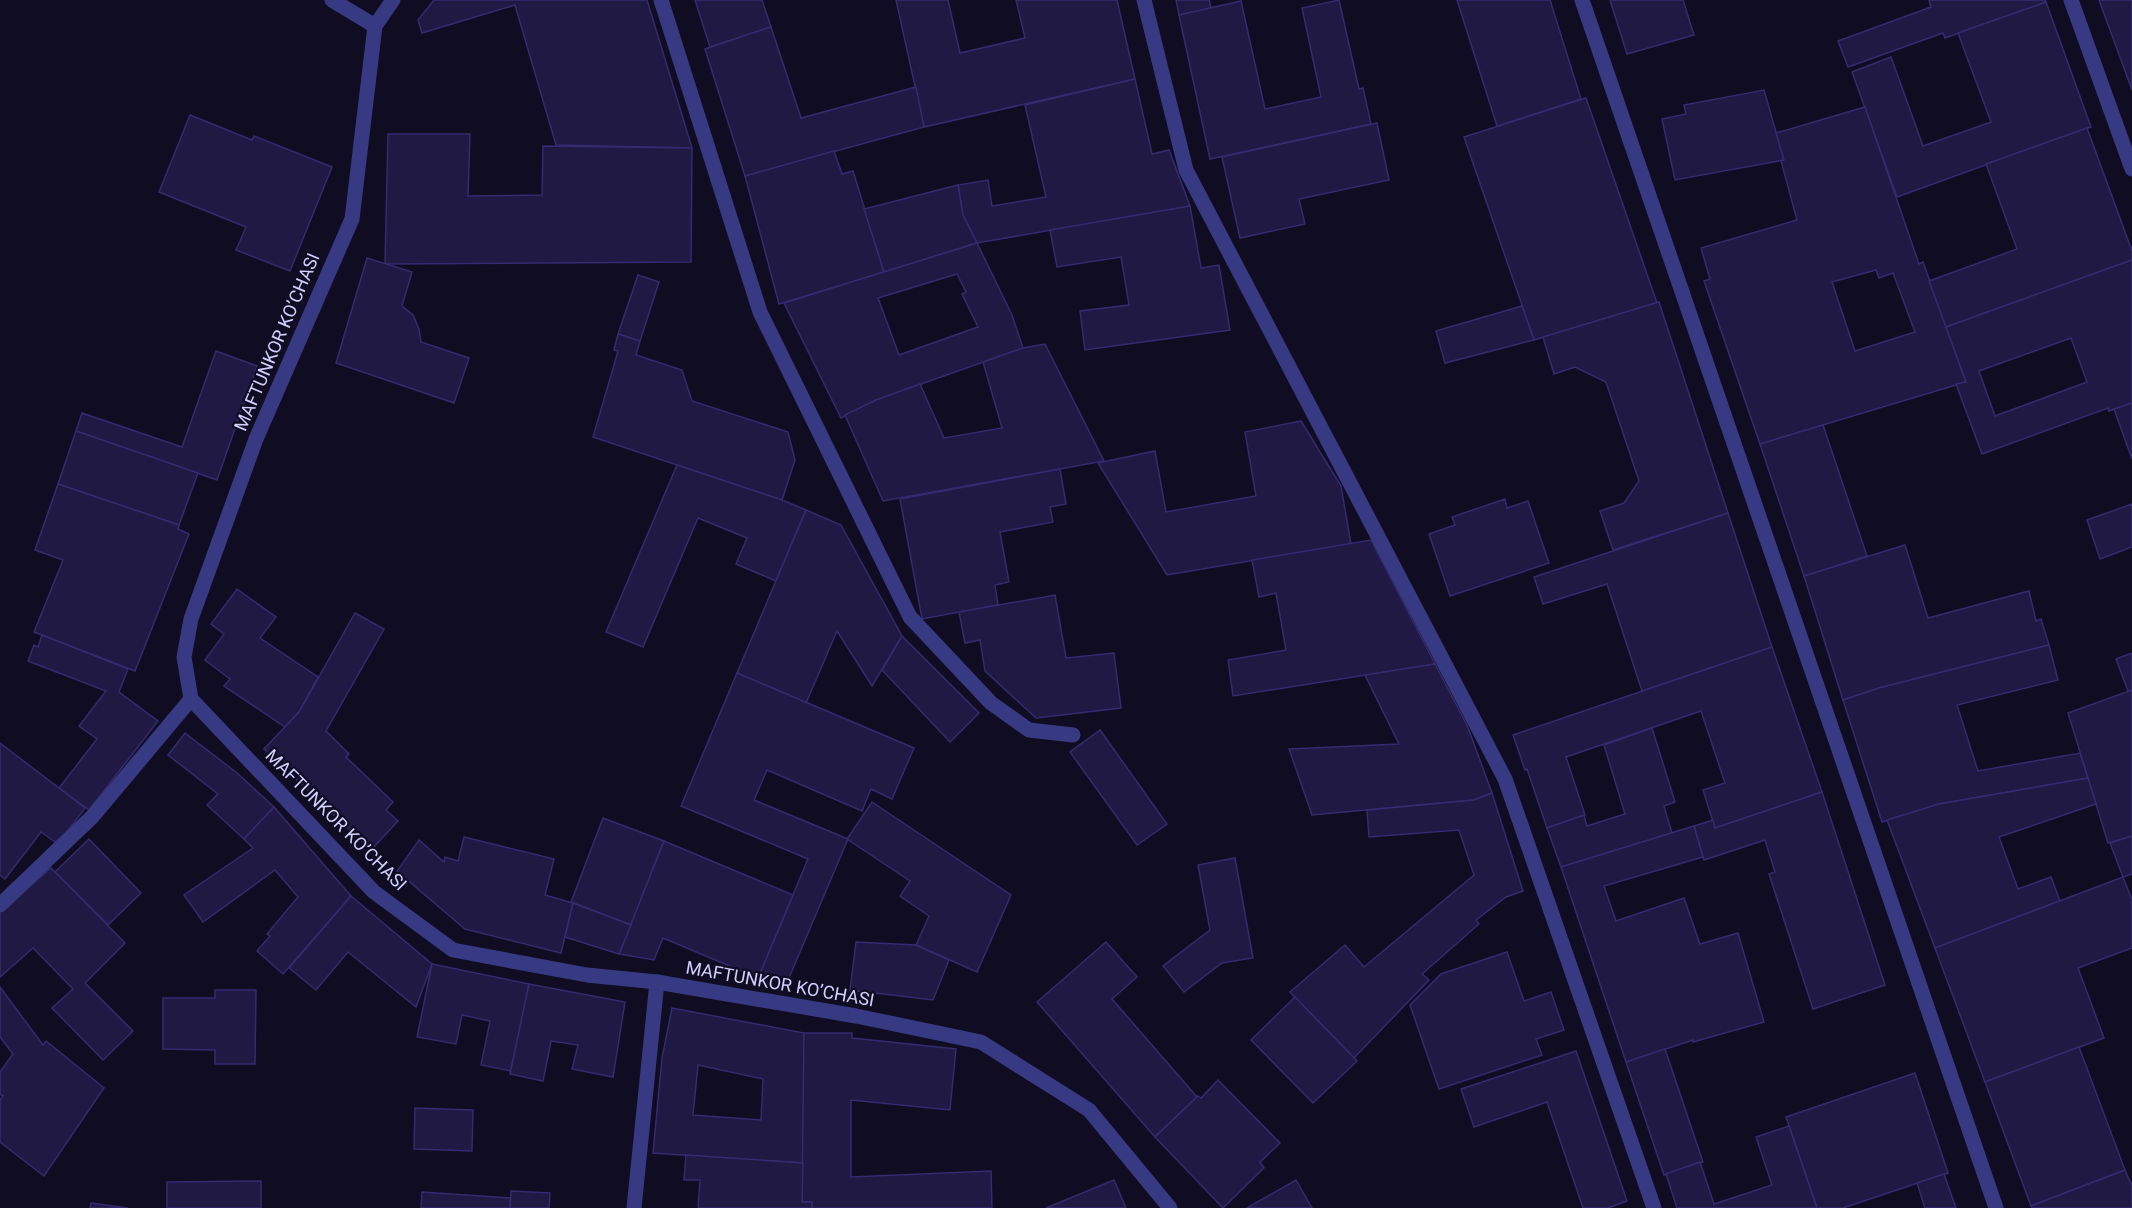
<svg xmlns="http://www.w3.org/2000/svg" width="2132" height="1208" font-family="Roboto,sans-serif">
	<rect width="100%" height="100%" fill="#100d22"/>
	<g fill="#1f1944" stroke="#342b70" stroke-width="1.5" fill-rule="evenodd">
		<polygon points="434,0 647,0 692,148 556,145 515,5 422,33 418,20"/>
		<polygon points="695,0 762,0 771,27 710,47"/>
		<polygon points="896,0 948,0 960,53 1025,38 1016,0 1117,0 1135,79 924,127"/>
		<polygon points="1176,0 1209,0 1211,8 1179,15"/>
		<polygon points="1339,0 1359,89 1363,88 1371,124 1210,159 1179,15 1241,1 1265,109 1321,97 1302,8"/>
		<polygon points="1457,0 1550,0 1581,99 1497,126"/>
		<polygon points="1610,0 1683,0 1694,35 1627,54"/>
		<polygon points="1929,0 2045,0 2046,2 1945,38 1943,33 1848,67 1838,41 1931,7"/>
		<polygon points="2099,0 2132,0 2132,90"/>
		<polygon points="2046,2 2091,127 1897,197 1852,72 1891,57 1923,146 1991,122 1958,33"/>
		<polygon points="771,27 801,118 916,87 924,127 745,176 705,49"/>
		<polygon points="1135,79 1152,154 1169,150 1190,206 977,243 963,215 958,185 988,180 992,206 1046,197 1025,105"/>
		<polygon points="1764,90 1784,160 1675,180 1662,119 1686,114 1684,105"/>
		<polygon points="1586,98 1657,303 1534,340 1464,137"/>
		<path d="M1865 107 1919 264 1923 262 1966 382 1760 444 1704 281 1710 279 1701 248 1797 220 1781 161 1784 160 1776 133ZM1876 270 1879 278 1893 273 1915 332 1855 351 1832 282Z"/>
		<polygon points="190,115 252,140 254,136 332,167 290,271 236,250 246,227 159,192"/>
		<polygon points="1377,123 1389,180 1299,199 1305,224 1240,238 1222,157"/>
		<polygon points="2087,128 2132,251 2132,260 1946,327 1929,281 2017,249 1986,164"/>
		<polygon points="388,134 470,134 468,196 542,195 543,146 692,148 691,262 385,264"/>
		<polygon points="834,151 842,174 853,171 884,272 779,304 745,176"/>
		<polygon points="958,185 963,215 977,243 884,272 864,209"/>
		<polygon points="1190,206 1201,268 1219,265 1230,330 1085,350 1080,311 1129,305 1121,257 1057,267 1050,230"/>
		<path d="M977 243 1012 315 1023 348 876 400 841 418 784 303ZM957 274 966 292 962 294 978 327 899 355 878 298Z"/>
		<polygon points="367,258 412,272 402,306 413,315 419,329 421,342 469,358 454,403 336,363"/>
		<path d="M2132 260V403L2109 411 2108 408 1982 454 1956 384 1966 382 1946 327ZM2071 338 2087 382 1995 416 1979 371Z"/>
		<polygon points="638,275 659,282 640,341 618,334"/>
		<polygon points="1659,302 1728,513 1613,550 1600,511 1624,503 1639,481 1606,382 1575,367 1554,374 1543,337"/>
		<polygon points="1522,306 1534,340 1445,363 1436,331"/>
		<polygon points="618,334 640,341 636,355 682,370 692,401 788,432 795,460 782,500 593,437 618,351 614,350"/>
		<polygon points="1045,344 1104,461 883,501 845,415 876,400 920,384 944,438 1002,428 983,362 1023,348"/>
		<polygon points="216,351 257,366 217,480 76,431 82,413 182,447"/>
		<polygon points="2132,403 2132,459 2114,409"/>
		<polygon points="1301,421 1341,486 1351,544 1167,575 1098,463 1155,451 1166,512 1256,496 1245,432"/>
		<polygon points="1823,425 1867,556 1804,576 1760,444"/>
		<polygon points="76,431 198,473 179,525 58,484"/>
		<polygon points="677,465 782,500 806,510 776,581 736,564 747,538 698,518 643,647 606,632"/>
		<polygon points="1060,469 1066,504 1050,507 1053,522 1000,532 1009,582 995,585 998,605 922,619 900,499"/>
		<polygon points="58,484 179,525 178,529 189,534 135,671 34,632 63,560 35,550"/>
		<polygon points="1505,499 1507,508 1528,501 1549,563 1450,596 1429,534 1455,525 1452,517"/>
		<polygon points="2132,504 2132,547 2100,559 2087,520"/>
		<polygon points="806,510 841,525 902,636 872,686 837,631 806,703 737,673"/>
		<polygon points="1728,513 1772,647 1642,691 1607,584 1543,604 1534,577"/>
		<polygon points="1371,540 1435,664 1233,696 1228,660 1286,650 1276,593 1259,597 1252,560"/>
		<polygon points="1905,545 1928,618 2029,591 2036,621 2041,619 2049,645 1879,688 1843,700 1804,576"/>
		<polygon points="237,589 276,617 260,638 318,677 299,712 285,727 224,686 230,679 205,660 224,634 211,624"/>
		<polygon points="1055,595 1066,658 1114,653 1121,708 1036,718 985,671 980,640 965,643 959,612"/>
		<polygon points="355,613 384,629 326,731 349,754 346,757 393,802 386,810 398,821 371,850 264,749 299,712"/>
		<polygon points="42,635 128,669 119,692 158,721 89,810 59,788 97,739 79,726 106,691 28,661 34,645 38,647"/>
		<polygon points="902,636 979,713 950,742 882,670"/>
		<polygon points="2049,645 2058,680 1957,705 1978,771 2080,753 2088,778 1939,804 1882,822 1843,700 1879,688"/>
		<polygon points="1772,647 1822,792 1715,828 1703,790 1725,783 1701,711 1566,757 1585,815 1547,828 1527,769 1525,770 1513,735"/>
		<polygon points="2132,653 2132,690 2128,691 2116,659"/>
		<polygon points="1435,664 1467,725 1492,793 1474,800 1312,815 1289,749 1399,744 1365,675"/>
		<polygon points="737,673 914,748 892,799 871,789 862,811 767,770 754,800 848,839 786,985 760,973 808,859 681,806"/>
		<polygon points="2132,690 2132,836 2108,843 2068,713"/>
		<polygon points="1652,728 1675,802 1664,806 1672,833 1561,867 1547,828 1584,815 1587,826 1625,814 1604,745"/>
		<polygon points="1100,730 1167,824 1137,845 1070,752"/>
		<polygon points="185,733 237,773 274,807 244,839 207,805 218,794 168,755"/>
		<polygon points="0,743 85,808 58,844 41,832 5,879 0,875"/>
		<polygon points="2088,778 2096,804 1999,837 2018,889 2051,877 2060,901 1935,948 1887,820 1939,804"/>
		<polygon points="1822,792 1885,985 1813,1009 1769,874 1775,872 1765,840 1704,860 1694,826 1713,820 1715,828"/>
		<polygon points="1492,793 1523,891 1506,897 1476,920 1479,924 1422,974 1429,980 1354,1058 1290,992 1345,945 1364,967 1474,875 1459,830 1369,837 1367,810 1474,800"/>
		<polygon points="872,802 1011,895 977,972 916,945 929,916 900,896 910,881 847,839"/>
		<polygon points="274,807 351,896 283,974 257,951 270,936 267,934 298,897 275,870 203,922 184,895 253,848 244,839"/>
		<polygon points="603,818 664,841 631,925 571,902"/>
		<polygon points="1694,826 1703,857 1604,886 1616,921 1684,898 1700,944 1738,933 1764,1022 1693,1042 1693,1040 1626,1062 1561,867"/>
		<polygon points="2132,836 2132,874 2123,877 2110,843"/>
		<polygon points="464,837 554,859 545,895 573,903 561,953 465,929 397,871 419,840 444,862 445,857 458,861"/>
		<polygon points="89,839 141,893 108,925 55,872"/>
		<polygon points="664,841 793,895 758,978 663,938 654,960 619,954"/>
		<polygon points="1235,858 1253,958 1222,963 1184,992 1163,966 1210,930 1198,865"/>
		<polygon points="51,868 125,943 85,983 133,1031 103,1060 52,1008 73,989 33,948 0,977 0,912"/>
		<polygon points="2123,877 2132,900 2132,948 2078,968 2104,1038 1985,1082 1935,948"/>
		<polygon points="351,896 432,964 416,1007 348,952 316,990 289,968"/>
		<polygon points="573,903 631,925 619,954 565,937"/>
		<polygon points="856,942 916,945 949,960 933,1000 850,990"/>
		<polygon points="1106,942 1137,977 1112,999 1197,1097 1155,1137 1037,1002"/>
		<polygon points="1507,952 1524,1001 1551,992 1564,1030 1536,1039 1542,1055 1439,1089 1410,1005 1441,974"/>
		<polygon points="432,964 529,984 511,1071 481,1065 490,1021 462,1015 456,1044 417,1037"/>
		<polygon points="529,984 625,1002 613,1077 572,1069 578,1045 551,1041 543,1081 510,1074"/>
		<polygon points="0,987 43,1045 46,1041 104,1088 44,1176 0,1142 0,1100 3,1096 0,1094 0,1072 13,1054 0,1037"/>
		<polygon points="215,990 256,990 255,1064 215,1064 215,1050 163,1049 163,998 215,998"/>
		<polygon points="1295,997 1357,1061 1313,1103 1251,1040"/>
		<path d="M672 1008 804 1033 803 1163 653 1153 662 1058ZM698 1065 763 1079 761 1120 693 1115Z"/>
		<polygon points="804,1033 852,1033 852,1038 956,1049 950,1110 851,1100 851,1177 991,1171 992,1208 812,1208 812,1202 802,1202"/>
		<polygon points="2079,1047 2125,1170 2031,1206 1985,1082"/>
		<polygon points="1665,1049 1703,1162 1664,1175 1626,1062"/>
		<polygon points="1576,1051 1627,1201 1608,1208 1583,1208 1547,1102 1474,1127 1461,1089"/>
		<polygon points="1915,1073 1948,1173 1843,1208 1817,1208 1786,1117"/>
		<polygon points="1218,1080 1280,1143 1260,1162 1264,1168 1223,1208 1155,1137 1198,1096 1201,1098"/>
		<polygon points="415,1108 473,1110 472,1151 414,1149"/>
		<polygon points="1789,1126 1817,1208 1677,1208 1666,1174 1700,1162 1714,1204 1772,1185 1756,1137"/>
		<polygon points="686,1155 803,1163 802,1202 812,1202 812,1208 698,1208 700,1180 684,1180"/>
		<polygon points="2125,1170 2132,1186 2132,1208 2032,1208 2031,1206"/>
		<polygon points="1944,1174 1956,1208 1925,1208 1917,1183"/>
		<polygon points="1114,1180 1126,1208 1046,1208"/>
		<polygon points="1296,1180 1312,1208 1247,1208"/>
		<polygon points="261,1181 261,1208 167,1208 167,1182"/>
		<polygon points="511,1191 550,1193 549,1208 510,1208"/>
		<polygon points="422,1192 510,1198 510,1208 421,1208"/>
		<polygon points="91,1203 128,1208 90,1208"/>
	</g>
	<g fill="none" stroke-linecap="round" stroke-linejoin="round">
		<polyline stroke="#373982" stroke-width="15" points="634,1208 657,982"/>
		<g stroke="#373982" stroke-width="15">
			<polyline points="332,0 375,26"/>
			<polyline points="393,0 375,26 352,219 256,439 191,619 184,657 191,699 374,892 453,950 587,975 657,982 856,1016 981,1042 1089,1110 1170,1208"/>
			<polyline points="661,0 760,312 910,617 991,703 1029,730 1073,735"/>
			<polyline points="1144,0 1186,170 1505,779 1654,1208"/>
			<polyline points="1582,0 1996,1208"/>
			<polyline points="2071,0 2132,169"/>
			<polyline points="0,905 93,816 191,699"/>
		</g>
	</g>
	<g text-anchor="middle" stroke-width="4.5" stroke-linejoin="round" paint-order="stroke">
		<g font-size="18" fill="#d1cfff" stroke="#100d22">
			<text transform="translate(277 342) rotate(-67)" y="6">MAFTUNKOR KO’CHASI</text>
			<text transform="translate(336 820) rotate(45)" y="6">MAFTUNKOR KO’CHASI</text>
			<text transform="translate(780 984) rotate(10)" y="6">MAFTUNKOR KO’CHASI</text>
		</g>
	</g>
</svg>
